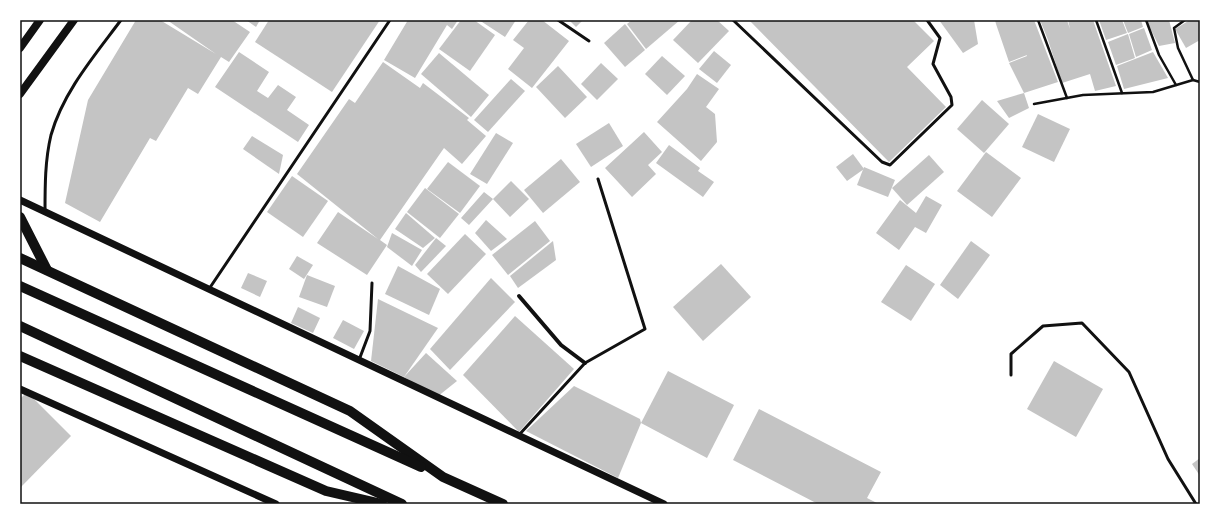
<svg xmlns="http://www.w3.org/2000/svg" width="1220" height="524" font-family="'Varela Round',sans-serif">
	<rect width="100%" height="100%" fill="#fff"/>
	<g fill="#c4c4c4">
		<polygon points="136,20 160,20 216,54 167,20 232,20 250,32 229,62 221,57 198,94 188,88 156,141 150,138 100,222 65,203 88,100"/>
		<polygon points="246,20 260,20 256,27"/>
		<polygon points="269,20 380,20 332,92 255,42"/>
		<polygon points="408,20 437,20 442,22 439,20 458,20 452,29 447,25 415,78 384,60"/>
		<polygon points="461,20 474,20 495,35 470,71 439,49"/>
		<polygon points="479,20 516,20 505,37"/>
		<polygon points="529,20 542,20 569,41 532,88 508,69 524,48 513,40"/>
		<polygon points="569,20 583,20 576,27"/>
		<polygon points="632,20 680,20 646,49 627,24"/>
		<polygon points="692,20 717,20 729,31 698,63 673,40"/>
		<polygon points="749,20 913,20 934,41 907,67 946,107 889,162"/>
		<polygon points="939,20 974,20 978,44 963,53"/>
		<polygon points="995,20 1034,20 1058,82 1024,93 1029,108 1009,118 997,101 1024,93 1009,63 1027,56 1022,42 1027,55 1009,62 996,24 1008,21 996,24"/>
		<polygon points="1040,20 1067,20 1070,29 1068,20 1093,20 1116,86 1095,91 1090,74 1062,83 1048,40 1056,37 1048,40"/>
		<polygon points="1099,20 1122,20 1127,33 1106,40"/>
		<polygon points="1123,20 1141,20 1143,27 1128,33"/>
		<polygon points="1146,20 1169,20 1175,43 1159,46"/>
		<polygon points="1190,20 1200,20 1200,40 1186,48 1175,29"/>
		<polygon points="625,24 645,50 625,67 604,43"/>
		<polygon points="1144,28 1152,50 1136,57 1129,34"/>
		<polygon points="1128,34 1135,58 1116,65 1108,42"/>
		<polygon points="714,51 731,65 717,83 699,69"/>
		<polygon points="239,52 269,72 257,91 268,98 278,85 296,97 287,110 309,125 298,142 215,87"/>
		<polygon points="1153,52 1168,78 1124,89 1117,66"/>
		<polygon points="439,53 489,95 471,117 421,74"/>
		<polygon points="662,56 685,76 667,95 645,74"/>
		<polygon points="383,62 420,88 423,83 469,118 467,120 486,136 462,164 444,148 380,240 387,245 367,275 317,243 338,212 378,239 297,174 349,99 355,103"/>
		<polygon points="601,63 618,79 597,100 581,84"/>
		<polygon points="558,66 587,97 565,118 536,87"/>
		<polygon points="697,74 719,89 706,107 715,114 717,142 701,161 657,122 687,89"/>
		<polygon points="511,79 525,91 488,132 474,120"/>
		<polygon points="982,100 1009,124 984,153 957,129"/>
		<polygon points="1038,114 1070,129 1054,162 1022,147"/>
		<polygon points="609,123 623,146 591,167 576,144"/>
		<polygon points="644,132 662,152 648,165 656,174 632,197 605,168"/>
		<polygon points="496,133 513,143 487,184 470,174"/>
		<polygon points="252,136 283,155 279,174 243,149"/>
		<polygon points="669,145 700,168 698,171 714,182 703,197 656,163"/>
		<polygon points="986,152 1021,178 992,217 957,191"/>
		<polygon points="853,154 864,169 847,181 836,167"/>
		<polygon points="929,155 944,172 907,205 892,188"/>
		<polygon points="561,159 580,182 543,213 524,190"/>
		<polygon points="448,162 480,186 460,213 427,189"/>
		<polygon points="864,167 895,180 888,197 857,185"/>
		<polygon points="292,176 328,201 303,237 267,212"/>
		<polygon points="511,181 529,199 510,217 493,199 469,225 461,218 484,192 493,199"/>
		<polygon points="425,188 459,214 440,238 407,212"/>
		<polygon points="926,196 942,205 926,233 915,227 899,250 876,233 900,200 916,213"/>
		<polygon points="406,213 435,238 423,248 395,229"/>
		<polygon points="486,220 507,239 491,251 475,233"/>
		<polygon points="535,221 550,241 508,275 492,255"/>
		<polygon points="392,233 422,250 412,266 387,247"/>
		<polygon points="465,234 486,254 448,294 427,274"/>
		<polygon points="436,238 446,246 421,272 415,265"/>
		<polygon points="553,241 556,260 518,288 510,276"/>
		<polygon points="971,241 990,255 958,299 940,285"/>
		<polygon points="297,256 313,265 304,279 289,269"/>
		<polygon points="721,264 751,297 703,341 673,307"/>
		<polygon points="906,265 935,284 911,321 881,302"/>
		<polygon points="398,266 440,289 429,315 385,294"/>
		<polygon points="248,273 267,281 260,297 241,288"/>
		<polygon points="307,275 335,286 327,307 299,297"/>
		<polygon points="491,278 515,302 450,370 430,349"/>
		<polygon points="378,299 438,328 404,377 371,361"/>
		<polygon points="298,307 320,318 313,333 291,323"/>
		<polygon points="515,316 574,369 519,432 463,375"/>
		<polygon points="343,320 364,331 354,349 333,338"/>
		<polygon points="426,353 457,381 437,397 404,377"/>
		<polygon points="1054,361 1103,389 1076,437 1027,409"/>
		<polygon points="668,371 734,405 707,458 641,423"/>
		<polygon points="574,386 640,419 641,423 618,478 526,431"/>
		<polygon points="27,392 71,436 20,488 20,399"/>
		<polygon points="759,409 881,472 867,498 879,504 818,504 733,460"/>
		<polygon points="1200,458 1200,476 1192,464"/>
	</g>
	<g fill="none" stroke-linecap="round" stroke-linejoin="round">
		<g stroke="#111" stroke-width="2.5">
			<polyline points="1038,20 1067,98"/>
			<polyline points="1096,20 1122,93"/>
			<polyline points="1146,20 1159,55 1176,85"/>
			<polyline points="1193,80 1200,82"/>
			<polyline points="1034,104 1083,95 1153,92 1193,80 1178,48 1174,28 1185,20"/>
		</g>
		<g stroke="#111" stroke-width="3">
			<polyline points="558,20 589,41"/>
			<polyline points="733,20 882,162 890,165 952,105 951,97 933,64 940,38 927,20"/>
			<path d="M45 212C45 186 45 160 51 135 63 92 95 55 121 20"/>
			<polyline points="209,289 390,20"/>
			<polyline points="359,360 370,331 372,283"/>
			<polyline points="1011,375 1011,354 1043,326 1082,323 1129,372 1168,459 1196,504"/>
			<polyline points="518,436 585,363 645,329 598,179"/>
		</g>
		<polyline stroke="#111" stroke-width="4" points="519,296 561,345 585,363"/>
		<g stroke="#111" stroke-width="7">
			<polyline points="20,200 664,504"/>
			<polyline points="20,389 276,504"/>
		</g>
		<g stroke="#111" stroke-width="8">
			<polyline points="20,48 40,20"/>
			<polyline points="20,94 74,20"/>
		</g>
		<g stroke="#111" stroke-width="10">
			<polyline points="20,217 47,270"/>
			<polyline points="20,258 350,411 443,477 503,504"/>
			<polyline points="20,286 421,467"/>
			<polyline points="20,326 402,504"/>
			<polyline points="20,356 326,491 382,504"/>
		</g>
	</g>
	<rect width="1220" height="524" fill="none" stroke="#ffffff" stroke-width="42"/>
	<rect x="21" y="21" width="1178" height="482" fill="none" stroke="#111" stroke-width="1.5"/>
</svg>
